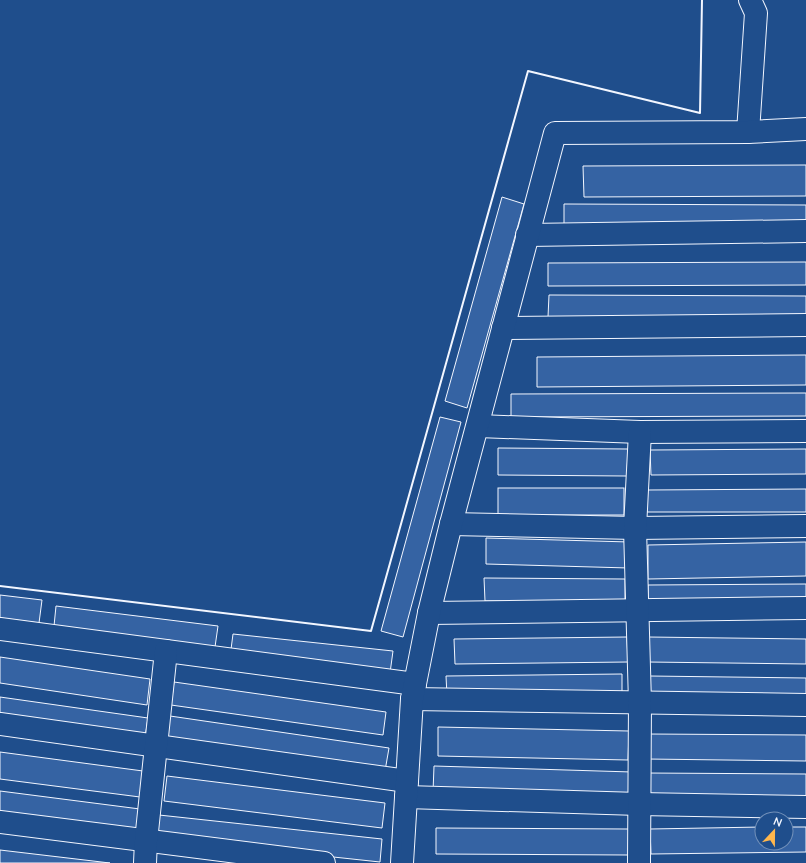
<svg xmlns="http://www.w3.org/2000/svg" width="806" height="863" font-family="'Nunito Sans',sans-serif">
	<rect width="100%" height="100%" fill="#1f4e8c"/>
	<g fill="#3563a3" stroke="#f2f6ff">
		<polygon points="806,165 806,196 584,197 583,166"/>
		<polygon points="502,197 524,204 467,408 445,401"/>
		<polygon points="564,204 806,205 806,224 564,224"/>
		<polygon points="806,262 806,285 548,286 548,263"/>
		<polygon points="549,295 806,296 806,319 548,317"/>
		<polygon points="806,355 806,385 537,387 537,357"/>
		<polygon points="806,393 806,416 511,417 511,394"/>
		<polygon points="440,417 461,422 403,637 381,631"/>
		<polygon points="498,448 628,449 627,476 498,475"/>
		<polygon points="806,449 806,474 651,475 650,450"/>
		<rect x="498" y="488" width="126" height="27"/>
		<polygon points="806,489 806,512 647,512 646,490"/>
		<polygon points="486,538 630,542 629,568 486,564"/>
		<polygon points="806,542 806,576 648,579 648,545"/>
		<polygon points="484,578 625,579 625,602 485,601"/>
		<polygon points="806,584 806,604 648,605 648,585"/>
		<polygon points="0,595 42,600 39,623 0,618"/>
		<polygon points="56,606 218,626 215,647 54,626"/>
		<polygon points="233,634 393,651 390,673 230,657"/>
		<polygon points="627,637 628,662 455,664 454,639"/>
		<polygon points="648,637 806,639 806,664 648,662"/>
		<polygon points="0,657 150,679 147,705 0,683"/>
		<polygon points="622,674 622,694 447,696 446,676"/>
		<polygon points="650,676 806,678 806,699 650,696"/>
		<polygon points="174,682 386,712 383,735 171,705"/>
		<polygon points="0,697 148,718 145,738 0,717"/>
		<polygon points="170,716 389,748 385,771 167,739"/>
		<polygon points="438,727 629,731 628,760 438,756"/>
		<polygon points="647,734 806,735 806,761 646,759"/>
		<polygon points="0,752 143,771 140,797 0,779"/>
		<polygon points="434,766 632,772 632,798 433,792"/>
		<polygon points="646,773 806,774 806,796 646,795"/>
		<polygon points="167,776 385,803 382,828 164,801"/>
		<polygon points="0,791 140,809 137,833 0,815"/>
		<polygon points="159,815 382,839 380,862 156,838"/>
		<polygon points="762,827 762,843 786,843 786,827 806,827 806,852 651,854 650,829"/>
		<polygon points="436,828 629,829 629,855 436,854"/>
		<polygon points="0,850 110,863 0,863"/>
	</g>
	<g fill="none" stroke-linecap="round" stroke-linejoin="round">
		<defs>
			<g id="minor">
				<polyline points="748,132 756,13 750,0"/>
				<polyline points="527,235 806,231"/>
				<polyline points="503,328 806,325"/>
				<polyline points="478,426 640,432 806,431"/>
				<polyline points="451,524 635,528 806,526"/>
				<polyline points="429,613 806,608"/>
				<polyline points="0,629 415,684"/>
				<polyline points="412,699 806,705"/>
				<polyline points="0,724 407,781"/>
				<polyline points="406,797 639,804 806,807"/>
				<polyline points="0,822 324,863"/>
				<polyline points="145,863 146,841 166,651"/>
				<polyline points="402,863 412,699 429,613 451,524 555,133 748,132 806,129"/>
				<polyline points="639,863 640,703 635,528 640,432"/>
			</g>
		</defs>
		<use href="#minor" stroke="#f2f6ff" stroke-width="24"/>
		<use href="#minor" stroke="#1f4e8c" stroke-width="22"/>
		<polyline stroke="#f2f6ff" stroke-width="2" points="0,586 371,631 528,71 700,113 702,0"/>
	</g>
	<g transform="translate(774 831) rotate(22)"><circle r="19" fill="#1f4e8c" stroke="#7391ba"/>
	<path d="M0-3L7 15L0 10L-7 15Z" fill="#ffb74d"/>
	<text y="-6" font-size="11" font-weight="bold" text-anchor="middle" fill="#f2f6ff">N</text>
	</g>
</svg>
